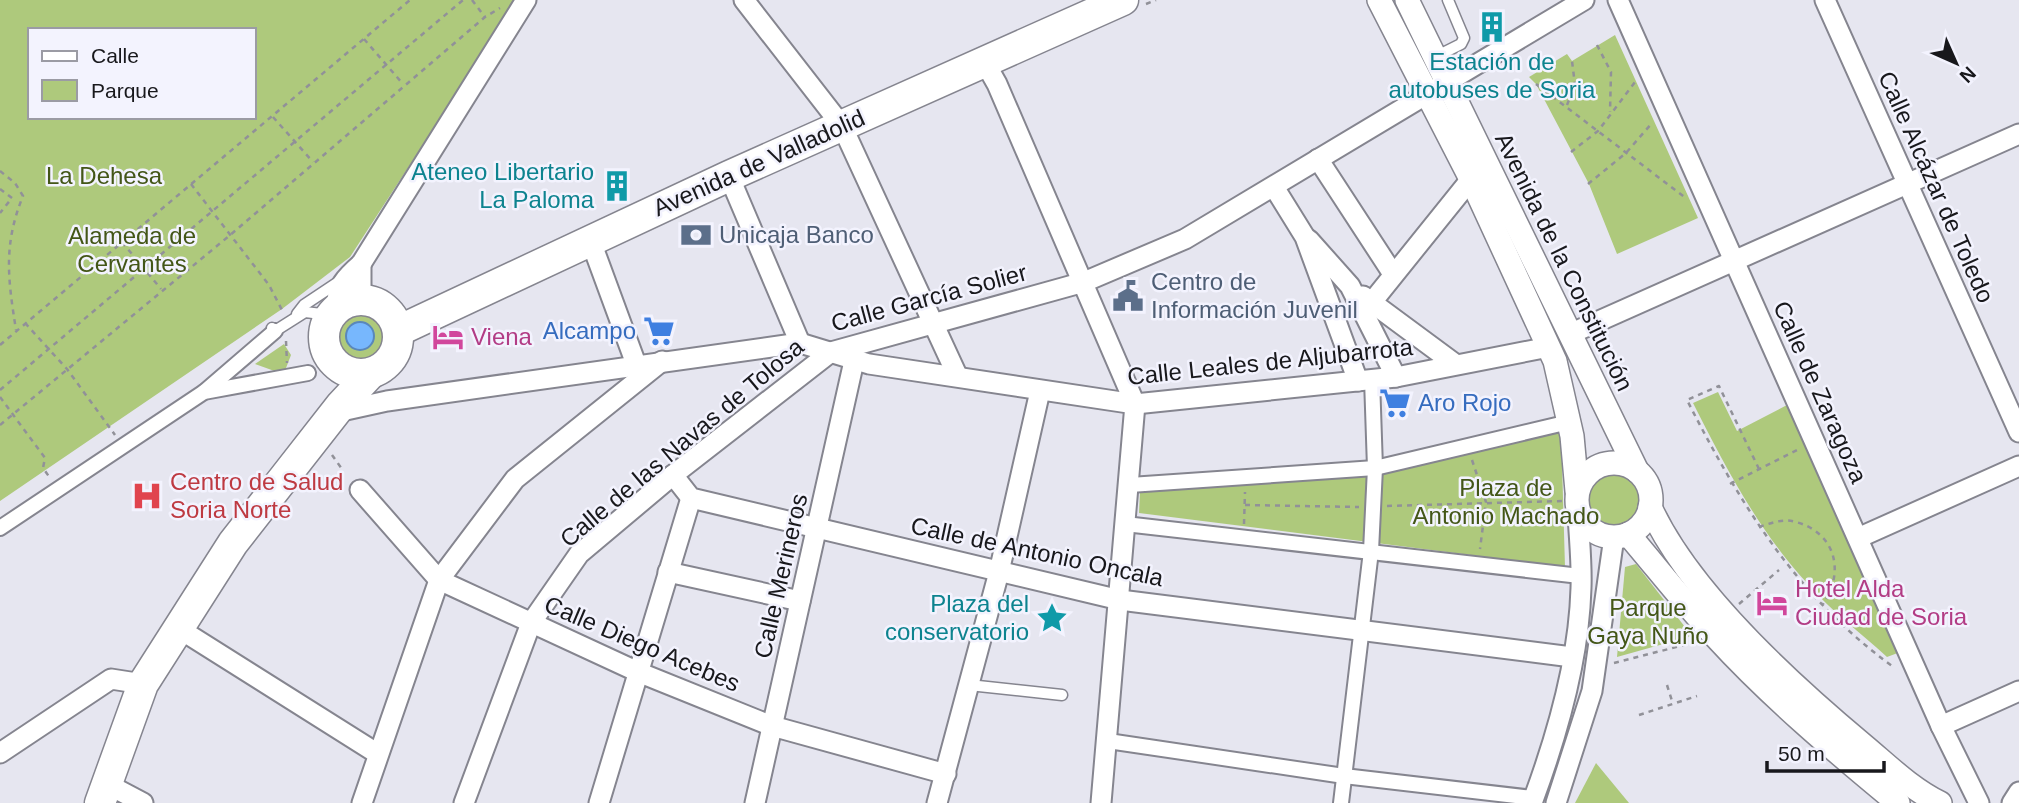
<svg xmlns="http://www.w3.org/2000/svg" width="2019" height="803" font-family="Helvetica,sans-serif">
	<rect width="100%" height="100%" fill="#e6e6f0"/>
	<g fill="#aec97c" fill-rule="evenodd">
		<path d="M0 0H517L350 257 282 309 0 501ZM30 30H254V117H30Z"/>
		<polygon points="1615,35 1698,218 1617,254 1589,184 1536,84 1529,77 1567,54 1572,61"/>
		<circle cx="361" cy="337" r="27"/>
		<polygon points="284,344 291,355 286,368 280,373 255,364"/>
		<path d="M1718 392 1737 431 1787 405 1811 450 1903 651 1887 657C1861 633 1831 611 1808 584 1759 532 1725 466 1693 403Z"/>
		<polygon points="1561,429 1565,567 1139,513 1140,492 1373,475"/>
		<circle cx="1614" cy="500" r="27"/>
		<polygon points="1636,564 1692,636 1617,657 1625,567"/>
		<polygon points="1596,763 1629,803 1575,803"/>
	</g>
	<circle fill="#77b7fd" stroke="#5a87ba" stroke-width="2" cx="360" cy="336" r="14"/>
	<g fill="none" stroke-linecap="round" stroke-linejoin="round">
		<defs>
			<g id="service">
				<polyline points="1433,58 1461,44 1464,38 1448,0"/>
				<polyline points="297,314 304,305 340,281"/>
				<polyline points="272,328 275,331 305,312 330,315"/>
				<polyline points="969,685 1062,695"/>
			</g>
			<g id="pedestrian">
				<polyline points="204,392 275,331"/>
				<polyline points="1130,485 1375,468 1569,422"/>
				<polyline points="1125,524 1580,576"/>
				<polyline points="0,528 204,392 308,373"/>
				<polyline points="1108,741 1344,776 1533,798"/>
				<polyline points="1341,803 1371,551 1375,468 1372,379"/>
			</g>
			<g id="minor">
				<polyline points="744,0 842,126 957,375"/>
				<polyline points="1618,0 1941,726 1979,803"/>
				<polyline points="1825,0 2019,432"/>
				<polyline points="984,61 997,84 1135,404 1101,803"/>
				<polyline points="1318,159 1393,274"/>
				<polyline points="729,176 800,343"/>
				<polyline points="1274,187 1305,237 1358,381"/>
				<polyline points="590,239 636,364"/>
				<polyline points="1309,240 1350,286 1396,377"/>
				<polyline points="361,264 361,299"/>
				<polyline points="1363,296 1455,364"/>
				<polyline points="1372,302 1471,179"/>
				<path d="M336 308C337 286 345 278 361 264L526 0"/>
				<polyline points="1572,333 2019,134"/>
				<polyline points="337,412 387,401 800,343 869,364 1135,404 1396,377 1549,347"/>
				<polyline points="673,475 691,498 1120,600 1572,657"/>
				<polyline points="360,490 439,580 638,672 772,726 946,774"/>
				<polyline points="1858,538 2019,466"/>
				<polyline points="668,572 800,601"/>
				<polyline points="178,628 378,754"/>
				<polyline points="1941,726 2019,691"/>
				<polyline points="0,753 111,679 143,684"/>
				<polyline points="107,784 143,803"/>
				<polyline points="362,803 439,580 515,479 662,361"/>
				<polyline points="464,803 531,623 579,554 673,475 831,352 1084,282 1185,239 1584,0"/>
				<polyline points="599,803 691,498"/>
				<polyline points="755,803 854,361"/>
				<polyline points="937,803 999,572 1040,391"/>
				<path d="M1532 803C1557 736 1579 660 1581 588 1582 563 1579 537 1578 513"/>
				<polyline points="1556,803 1592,691 1614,537"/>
				<polyline points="2012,803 2019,792"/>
			</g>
			<g id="tertiary">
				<polyline points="1379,0 1471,179 1555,361 1572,436 1577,491"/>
				<polyline points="1407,0 1637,471"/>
				<circle cx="1614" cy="500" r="37"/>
				<path d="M1650 507C1689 593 1791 685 1863 745 1887 765 1911 789 1940 803"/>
				<path d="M1628 534C1657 568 1685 604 1716 637 1771 697 1835 751 1898 803"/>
			</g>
			<g id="primary">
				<circle cx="361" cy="337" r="37"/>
				<polyline points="398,331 729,176 1123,0"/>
				<polyline points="100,803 143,684 233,543 341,405 371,373"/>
			</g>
		</defs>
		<use href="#service" stroke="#85858f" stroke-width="13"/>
		<use href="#pedestrian" stroke="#85858f" stroke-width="18"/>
		<use href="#minor" stroke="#85858f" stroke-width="23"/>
		<use href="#tertiary" stroke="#85858f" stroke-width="26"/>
		<use href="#primary" stroke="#85858f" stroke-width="33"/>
		<g stroke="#919198" stroke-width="2.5" stroke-dasharray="5 5" stroke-linecap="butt">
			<polyline points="472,0 485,17"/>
			<polyline points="1146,4 1156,0"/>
			<polyline points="364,39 403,84"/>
			<polyline points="1597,45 1611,72 1610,112"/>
			<polyline points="1536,84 1687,199"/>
			<polyline points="1567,105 1575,85 1572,61"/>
			<polyline points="273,117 313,162"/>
			<polyline points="1571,152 1598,131 1635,82"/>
			<path d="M0 171 15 183 23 196C3 245 8 279 16 330"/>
			<polyline points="191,184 269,285 282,310"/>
			<polyline points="1588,184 1626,153 1652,123"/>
			<polyline points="0,189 12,198 0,213"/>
			<polyline points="122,242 161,289"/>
			<polyline points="25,323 67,369 115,435"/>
			<polyline points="286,341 287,363"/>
			<polyline points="0,345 410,0"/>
			<polyline points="393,366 405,353"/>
			<polyline points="334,379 336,365"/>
			<polyline points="0,390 463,0"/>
			<polyline points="0,397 45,458 43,468 50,478"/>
			<polyline points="0,425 229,236 485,17 500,8"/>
			<polyline points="332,455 342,469"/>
			<polyline points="1472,460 1486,502 1480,549"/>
			<path d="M1759 469 1719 386 1687 400C1740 504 1798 599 1895 668"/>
			<polyline points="1654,477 1661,490"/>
			<polyline points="1730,484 1799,449"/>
			<polyline points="1245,505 1359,507"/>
			<polyline points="1387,506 1562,501"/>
			<polyline points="1244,524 1245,492"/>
			<path d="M1759 527C1771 523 1784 518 1796 522 1836 533 1845 572 1823 604"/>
			<polyline points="1739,604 1779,570"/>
			<polyline points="1614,663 1696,642"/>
			<polyline points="1667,685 1673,704"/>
			<polyline points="1639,715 1697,696"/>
		</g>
		<use href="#service" stroke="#fff" stroke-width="10"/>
		<use href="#pedestrian" stroke="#fff" stroke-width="14"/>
		<use href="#minor" stroke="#fff" stroke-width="19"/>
		<use href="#tertiary" stroke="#fff" stroke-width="23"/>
		<use href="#primary" stroke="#fff" stroke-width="30"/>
	</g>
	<defs>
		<symbol id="building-bare" viewBox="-9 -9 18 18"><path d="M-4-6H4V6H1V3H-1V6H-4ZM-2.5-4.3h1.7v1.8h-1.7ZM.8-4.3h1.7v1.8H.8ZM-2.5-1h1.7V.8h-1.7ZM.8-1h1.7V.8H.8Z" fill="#0f9aa8" stroke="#f3f3fe" stroke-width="2.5" paint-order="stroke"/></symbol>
		<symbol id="bank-bare" viewBox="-9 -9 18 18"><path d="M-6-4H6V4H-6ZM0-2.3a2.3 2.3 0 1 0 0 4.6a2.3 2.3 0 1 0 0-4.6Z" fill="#5c6f8a" stroke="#f3f3fe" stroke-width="2.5" paint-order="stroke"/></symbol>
		<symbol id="civic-bare" viewBox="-9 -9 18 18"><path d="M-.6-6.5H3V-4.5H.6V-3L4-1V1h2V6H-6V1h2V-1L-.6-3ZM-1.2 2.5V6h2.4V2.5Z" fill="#5c6f8a" stroke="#f3f3fe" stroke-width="2.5" paint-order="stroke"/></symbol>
		<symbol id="supermarket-bare" viewBox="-9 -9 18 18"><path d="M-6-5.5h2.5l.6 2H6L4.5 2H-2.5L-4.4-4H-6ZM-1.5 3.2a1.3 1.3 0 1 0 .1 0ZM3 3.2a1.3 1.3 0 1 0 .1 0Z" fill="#3f7fe0" stroke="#f3f3fe" stroke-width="2.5" paint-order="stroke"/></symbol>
		<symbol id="hotel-bare" viewBox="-9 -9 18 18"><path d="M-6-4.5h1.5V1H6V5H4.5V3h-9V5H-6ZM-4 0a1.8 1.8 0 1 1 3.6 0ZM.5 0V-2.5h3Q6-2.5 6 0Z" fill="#d1479c" stroke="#f3f3fe" stroke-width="2.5" paint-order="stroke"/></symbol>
		<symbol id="hospital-bare" viewBox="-9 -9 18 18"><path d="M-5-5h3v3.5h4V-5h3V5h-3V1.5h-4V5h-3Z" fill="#e0444e" stroke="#f3f3fe" stroke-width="2.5" paint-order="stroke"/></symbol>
		<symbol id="sight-bare" viewBox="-9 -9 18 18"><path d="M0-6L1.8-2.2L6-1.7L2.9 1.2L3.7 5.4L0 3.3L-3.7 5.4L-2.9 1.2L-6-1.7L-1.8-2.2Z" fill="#0f9aa8" stroke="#f3f3fe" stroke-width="2.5" paint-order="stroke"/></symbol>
	</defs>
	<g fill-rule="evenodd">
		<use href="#building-bare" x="1470" y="5" width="44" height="44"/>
		<use href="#building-bare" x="595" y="164" width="44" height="44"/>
		<use href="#bank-bare" x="674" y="213" width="44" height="44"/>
		<use href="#civic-bare" x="1106" y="274" width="44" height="44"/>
		<use href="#supermarket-bare" x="637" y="309" width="44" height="44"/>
		<use href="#hotel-bare" x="426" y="315" width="44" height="44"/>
		<use href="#supermarket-bare" x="1373" y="381" width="44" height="44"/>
		<use href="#hospital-bare" x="125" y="474" width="44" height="44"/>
		<use href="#hotel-bare" x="1750" y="581" width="44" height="44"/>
		<use href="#sight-bare" x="1030" y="596" width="44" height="44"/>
	</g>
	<g text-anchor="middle" stroke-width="5" stroke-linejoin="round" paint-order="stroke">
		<g font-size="24" fill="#0d838f" stroke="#f3f3fe" text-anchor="end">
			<text x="1492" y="70" text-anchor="middle">Estación de<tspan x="1492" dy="28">autobuses de Soria</tspan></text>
			<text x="594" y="180">Ateneo Libertario<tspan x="594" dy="28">La Paloma</tspan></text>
			<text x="1029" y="612">Plaza del<tspan x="1029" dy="28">conservatorio</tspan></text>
		</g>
		<g font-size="24" fill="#18181c" stroke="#f3f3fe">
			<text transform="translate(759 163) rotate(-24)" y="8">Avenida de Valladolid</text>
			<text transform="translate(1936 187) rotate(66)" y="8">Calle Alcázar de Toledo</text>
			<text transform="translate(1564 262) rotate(64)" y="8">Avenida de la Constitución</text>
			<text transform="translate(929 298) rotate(-15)" y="8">Calle García Solier</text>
			<text transform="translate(1270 362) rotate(-6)" y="8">Calle Leales de Aljubarrota</text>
			<text transform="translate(1820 392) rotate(66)" y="8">Calle de Zaragoza</text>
			<text transform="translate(682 443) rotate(-40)" y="8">Calle de las Navas de Tolosa</text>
			<text transform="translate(1037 552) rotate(12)" y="8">Calle de Antonio Oncala</text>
			<text transform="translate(781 576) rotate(-77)" y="8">Calle Merineros</text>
			<text transform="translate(642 644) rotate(23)" y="8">Calle Diego Acebes</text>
		</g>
		<g font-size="24" fill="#435617" stroke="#f3f3fe">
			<text x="104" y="184">La Dehesa</text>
			<text x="132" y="244">Alameda de<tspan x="132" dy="28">Cervantes</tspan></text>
			<text x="1506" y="496">Plaza de<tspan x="1506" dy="28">Antonio Machado</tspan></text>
			<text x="1648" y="616">Parque<tspan x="1648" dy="28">Gaya Nuño</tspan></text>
		</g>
		<g font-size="24" fill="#4e5e75" stroke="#f3f3fe" text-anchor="start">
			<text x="719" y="243">Unicaja Banco</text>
			<text x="1151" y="290">Centro de<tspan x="1151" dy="28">Información Juvenil</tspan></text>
		</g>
		<g font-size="24" fill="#366cbe" stroke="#f3f3fe" text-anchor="end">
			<text x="636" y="339">Alcampo</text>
			<text x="1418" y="411" text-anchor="start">Aro Rojo</text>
		</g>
		<g font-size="24" fill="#b23c85" stroke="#f3f3fe" text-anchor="start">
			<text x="471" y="345">Viena</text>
			<text x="1795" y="597">Hotel Alda<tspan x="1795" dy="28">Ciudad de Soria</tspan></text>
		</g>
		<g font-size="24" fill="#be3a42" stroke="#f3f3fe" text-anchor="start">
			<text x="170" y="490">Centro de Salud<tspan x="170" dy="28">Soria Norte</tspan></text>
		</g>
	</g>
	<rect x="28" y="28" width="228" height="91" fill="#f3f3fe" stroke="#9b9ba4" stroke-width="2"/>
	<rect x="42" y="51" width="35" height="10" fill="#ffffff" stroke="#9b9ba4" stroke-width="2"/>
	<text x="91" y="63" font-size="21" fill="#18181c">Calle</text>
	<rect x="42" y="80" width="35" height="21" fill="#aec97c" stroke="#9b9ba4" stroke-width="2"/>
	<text x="91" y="98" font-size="21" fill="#18181c">Parque</text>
	<g transform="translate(1956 63) rotate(135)" stroke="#f3f3fe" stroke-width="5" paint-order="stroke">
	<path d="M0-5L12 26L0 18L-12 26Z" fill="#18181c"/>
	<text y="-10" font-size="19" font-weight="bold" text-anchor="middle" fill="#18181c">N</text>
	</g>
	<path d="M1767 761v10h117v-10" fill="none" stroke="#18181c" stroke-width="3.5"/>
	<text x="1778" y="761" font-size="21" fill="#18181c" stroke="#f3f3fe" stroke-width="5" paint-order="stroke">50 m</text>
</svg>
